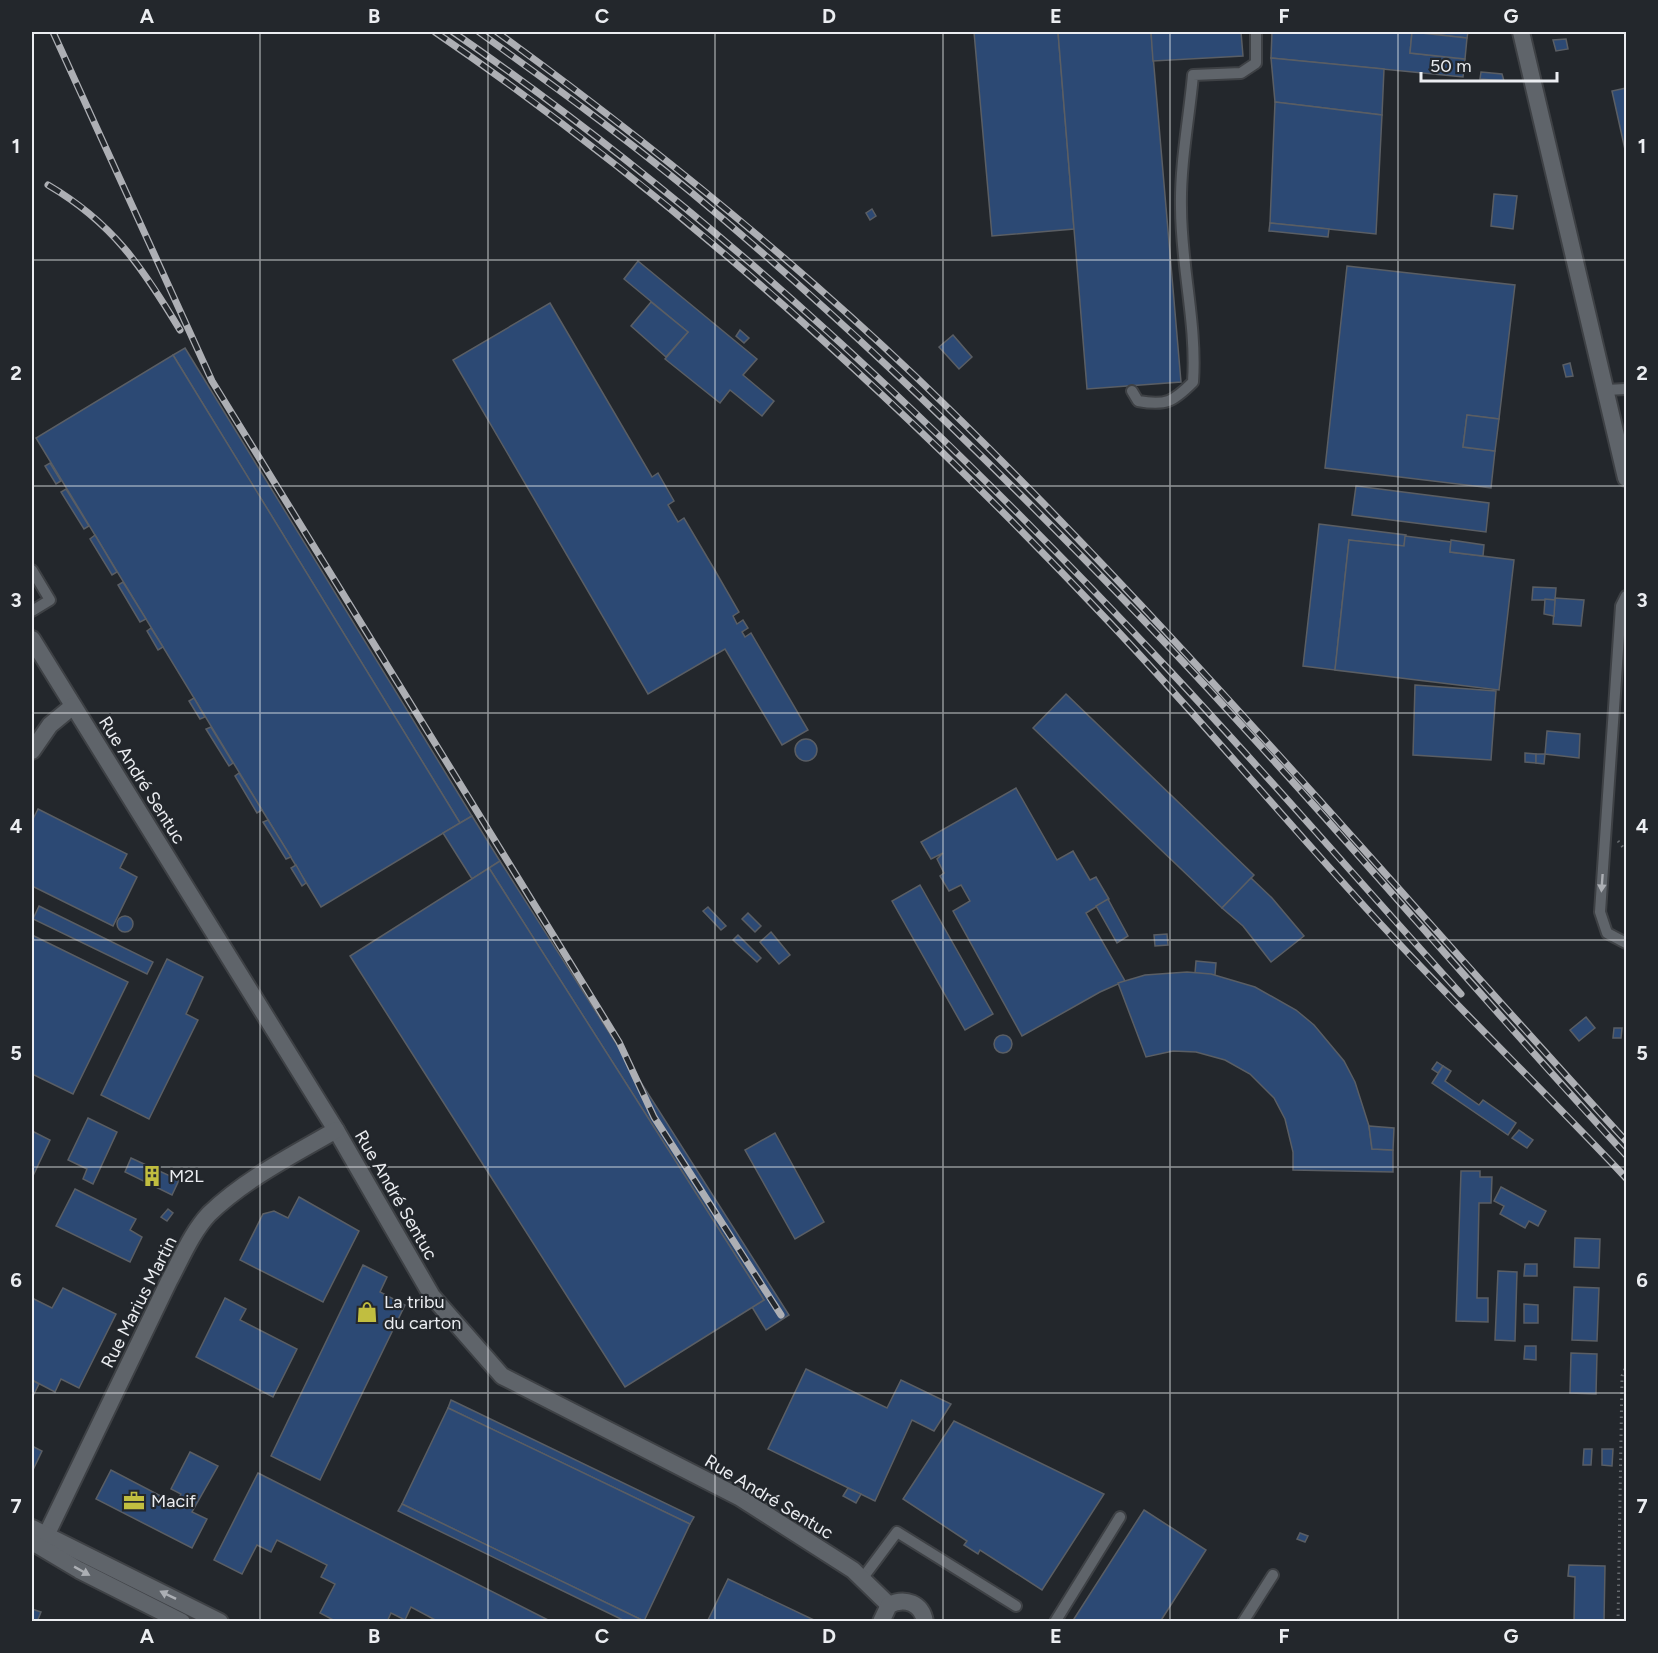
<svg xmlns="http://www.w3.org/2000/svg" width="1658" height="1653" font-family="Figtree,sans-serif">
	<rect width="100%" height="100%" fill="#23272c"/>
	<g fill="#2c4974" stroke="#5a5e64" stroke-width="1.5">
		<polygon points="974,32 1058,32 1074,229 992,236"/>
		<polygon points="1058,32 1151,32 1181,382 1087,389"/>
		<polygon points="1151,32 1241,32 1243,56 1153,61"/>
		<polygon points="1272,32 1468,32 1467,38 1412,32 1410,53 1465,59 1463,77 1271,58"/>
		<polygon points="1412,32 1467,38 1465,59 1410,53"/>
		<polygon points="1566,39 1568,49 1556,51 1553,40"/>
		<polygon points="1271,58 1384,69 1382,115 1275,102"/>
		<polygon points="1481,72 1502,74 1504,81 1480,79"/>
		<polygon points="1626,88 1626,154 1612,91"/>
		<polygon points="1275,102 1382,115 1376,234 1270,223"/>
		<polygon points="1494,194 1517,196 1513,229 1491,226"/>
		<polygon points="872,209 876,216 870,220 866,213"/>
		<polygon points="1270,223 1329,229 1328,237 1269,231"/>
		<polygon points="638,261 757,359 743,375 774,401 762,416 730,390 720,403 665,359 688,332 624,279"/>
		<polygon points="1347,266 1515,285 1499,419 1467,415 1463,447 1495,451 1491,488 1325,468"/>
		<polygon points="651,302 688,332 666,357 631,326"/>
		<polygon points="550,303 652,477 658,473 674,501 668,505 678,522 684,518 713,567 739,612 733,616 737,624 743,620 748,628 742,632 745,637 751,633 808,730 782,745 725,649 648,694 453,360"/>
		<polygon points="740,330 749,338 744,343 736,336"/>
		<polygon points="953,335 972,357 959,369 939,347"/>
		<polygon points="185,348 472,816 460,823 173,355"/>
		<polygon points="173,355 460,823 321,907 36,438"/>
		<polygon points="1570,363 1573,376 1566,377 1563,365"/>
		<polygon points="1467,415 1499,419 1495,451 1463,447"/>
		<polygon points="50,463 61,481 56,484 45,466"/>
		<polygon points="1356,486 1489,503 1486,532 1352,515"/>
		<polygon points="66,489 89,526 84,529 61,492"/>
		<polygon points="1319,524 1406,535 1404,546 1349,540 1335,670 1303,666"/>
		<polygon points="95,535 117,572 112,575 90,539"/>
		<polygon points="1405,536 1451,542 1450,552 1514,560 1499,690 1335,670 1349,540 1404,546"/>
		<polygon points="1451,540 1484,545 1483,556 1450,552"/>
		<polygon points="123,582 146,619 140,622 118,585"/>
		<polygon points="1533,587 1556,588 1555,600 1532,600"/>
		<polygon points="1555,598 1584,600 1581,626 1553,624"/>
		<polygon points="1545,599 1555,600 1554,616 1544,614"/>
		<polygon points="151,628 163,647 158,650 147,631"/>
		<polygon points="1415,685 1496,691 1491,760 1413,755"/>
		<polygon points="1066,694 1254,875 1222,908 1033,728"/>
		<polygon points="194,698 205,717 200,719 189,701"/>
		<polygon points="211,727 233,763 229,766 206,729"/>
		<polygon points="1547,731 1580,734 1579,758 1545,754"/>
		<circle cx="806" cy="750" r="11"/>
		<polygon points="1525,753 1536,754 1536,763 1525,762"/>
		<polygon points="1536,754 1545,754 1544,764 1536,763"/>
		<polygon points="239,773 262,810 257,813 235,776"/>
		<polygon points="1016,788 1057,860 1073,851 1090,880 1096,877 1109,899 1086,913 1125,981 1100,992 1022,1036 953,911 970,901 961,885 949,891 940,876 944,873 937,859 943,853 931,859 921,842"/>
		<polygon points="38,809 127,854 120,868 137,877 113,926 32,886 32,821"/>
		<polygon points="472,816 500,861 472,879 443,833"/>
		<polygon points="268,820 291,857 286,859 263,822"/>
		<polygon points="500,861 789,1315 766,1330 752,1307 764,1300 489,868"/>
		<polygon points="296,865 306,883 302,886 291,868"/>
		<polygon points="489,868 764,1300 625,1387 350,956"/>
		<polygon points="1251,878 1272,898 1304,936 1271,962 1243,926 1222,908"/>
		<polygon points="920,885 993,1014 965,1030 892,901"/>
		<polygon points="1108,899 1128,936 1117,943 1096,906"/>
		<polygon points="39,906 153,962 147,974 33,919"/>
		<polygon points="708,907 726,926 721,930 703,911"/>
		<polygon points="748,913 761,926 755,932 742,919"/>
		<circle cx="125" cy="924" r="8"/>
		<polygon points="771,932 790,955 779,964 760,942"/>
		<polygon points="1167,934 1168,945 1155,946 1154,935"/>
		<polygon points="32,935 128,982 73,1094 32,1074"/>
		<polygon points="738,935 761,958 757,962 733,940"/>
		<polygon points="167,959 203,977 186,1014 198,1020 149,1119 101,1095"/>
		<polygon points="1196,961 1216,963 1215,975 1195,973"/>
		<polygon points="1187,972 1211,974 1255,987 1296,1010 1314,1025 1344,1061 1355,1082 1369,1126 1372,1149 1393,1150 1393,1172 1293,1170 1293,1152 1285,1119 1274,1098 1250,1074 1225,1060 1196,1052 1173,1051 1146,1057 1118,983 1145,975"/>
		<polygon points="1586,1017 1595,1028 1579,1041 1570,1030"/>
		<polygon points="1614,1028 1622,1028 1621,1038 1613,1038"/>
		<circle cx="1003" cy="1044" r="9"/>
		<polygon points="1437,1062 1443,1066 1438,1073 1432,1069"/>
		<polygon points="1443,1066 1451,1071 1445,1081 1479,1105 1483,1100 1516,1123 1508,1135 1432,1083"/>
		<polygon points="88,1118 117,1132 93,1184 83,1179 87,1169 68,1160"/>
		<polygon points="1369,1126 1394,1128 1393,1150 1372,1149"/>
		<polygon points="1519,1130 1533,1140 1527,1148 1512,1138"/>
		<polygon points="32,1131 50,1140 32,1178"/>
		<polygon points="775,1133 824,1222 795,1239 745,1150"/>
		<polygon points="131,1158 179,1180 172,1195 125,1172"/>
		<polygon points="1461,1171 1480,1171 1480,1177 1492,1177 1491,1203 1479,1203 1477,1298 1488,1298 1488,1322 1456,1321"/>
		<polygon points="1501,1187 1546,1211 1538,1226 1529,1221 1525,1228 1500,1214 1504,1206 1494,1201"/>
		<polygon points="75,1189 136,1219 130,1230 142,1237 130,1262 56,1226"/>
		<polygon points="299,1197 359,1231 323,1302 240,1260 263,1214 274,1211 288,1218"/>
		<polygon points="168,1209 173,1213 167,1221 161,1217"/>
		<polygon points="1575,1238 1600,1239 1599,1268 1574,1267"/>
		<polygon points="1525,1264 1537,1264 1537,1276 1524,1276"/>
		<polygon points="363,1265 387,1277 380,1292 405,1305 320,1480 271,1456"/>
		<polygon points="1498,1271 1517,1272 1515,1341 1495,1340"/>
		<polygon points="1574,1287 1599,1288 1597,1341 1572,1340"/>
		<polygon points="63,1288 116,1314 79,1388 61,1379 55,1392 32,1380 32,1298 52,1308"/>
		<polygon points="225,1298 246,1309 240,1320 297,1349 273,1397 196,1357"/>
		<polygon points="1524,1304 1538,1305 1538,1323 1524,1323"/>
		<polygon points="1525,1346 1536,1346 1536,1360 1524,1359"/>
		<polygon points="1571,1353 1597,1354 1596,1394 1570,1393"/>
		<polygon points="806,1369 887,1408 901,1380 951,1404 934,1431 912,1420 875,1501 768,1449"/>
		<polygon points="32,1380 39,1384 32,1398"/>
		<polygon points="451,1400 694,1517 690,1524 448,1408"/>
		<polygon points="448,1408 690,1524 644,1621 402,1504"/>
		<polygon points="954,1421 1104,1494 1042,1590 980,1550 978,1554 964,1545 967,1541 903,1499"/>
		<polygon points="32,1446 42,1451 32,1472"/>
		<polygon points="1584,1449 1592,1449 1591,1465 1583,1465"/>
		<polygon points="1602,1449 1613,1449 1612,1466 1602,1465"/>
		<polygon points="190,1452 218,1466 192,1512 207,1519 192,1548 96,1499 111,1470 176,1504 181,1494 171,1489"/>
		<polygon points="258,1473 552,1622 439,1622 411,1607 405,1620 391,1613 387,1622 337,1622 320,1613 335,1584 321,1577 327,1565 277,1540 271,1552 257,1545 242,1574 214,1560"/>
		<polygon points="848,1488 861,1494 856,1503 843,1496"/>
		<polygon points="402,1504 644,1621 643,1622 627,1622 398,1511"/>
		<polygon points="1144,1510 1206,1550 1160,1622 1072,1622"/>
		<polygon points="1300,1533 1308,1536 1305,1542 1297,1539"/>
		<polygon points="1569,1565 1605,1566 1604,1622 1574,1622 1575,1577 1568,1576"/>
		<polygon points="728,1579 814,1620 814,1622 707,1622"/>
		<polygon points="32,1609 41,1612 37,1622 32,1622"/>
	</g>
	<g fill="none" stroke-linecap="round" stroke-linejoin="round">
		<defs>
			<g id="service">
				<polyline points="1606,390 1626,389"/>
				<path d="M1132 391 1138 401C1166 406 1173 402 1193 382 1197 324 1181 266 1181 208 1180 164 1189 119 1193 75L1241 73 1256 63V32"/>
				<polyline points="32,570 50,600 32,611"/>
				<polyline points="1626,596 1621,606 1600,912 1607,933 1626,943"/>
				<polyline points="862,1579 897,1532 1016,1606"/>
				<polyline points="1055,1622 1120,1517"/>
				<polyline points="1243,1622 1273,1575"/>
			</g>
			<g id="minor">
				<polyline points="32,639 336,1130 432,1296 502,1376 739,1497 853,1570 889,1605"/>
				<polyline points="32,751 50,725 73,706"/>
				<path d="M41 1546 169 1281C181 1259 192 1232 209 1214 245 1179 293 1155 336 1130"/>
				<path d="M881 1622 889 1605C905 1597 922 1603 925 1622"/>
			</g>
			<polyline id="tertiary" points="1521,32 1626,478"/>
			<g id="secondary">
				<polyline points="32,1528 220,1622"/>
				<polyline points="32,1542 79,1570 182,1622"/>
			</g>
		</defs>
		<use href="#service" stroke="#3e4145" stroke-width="14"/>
		<use href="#minor" stroke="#3e4145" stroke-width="20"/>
		<use href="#tertiary" stroke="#3e4145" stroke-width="20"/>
		<use href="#secondary" stroke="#3e4145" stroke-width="20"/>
		<g stroke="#676b6f" stroke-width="3" stroke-dasharray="1.5 4.5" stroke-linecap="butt">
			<polyline points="1618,841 1626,851"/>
			<polyline points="1618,1622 1622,1376 1626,1366"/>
		</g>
		<use href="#service" stroke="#5f646a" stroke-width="10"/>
		<use href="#minor" stroke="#5f646a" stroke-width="16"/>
		<use href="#tertiary" stroke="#5f646a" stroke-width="16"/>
		<use href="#secondary" stroke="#5f646a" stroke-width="16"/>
		<defs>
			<g id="rail">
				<polyline points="53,32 212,381 619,1042 654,1117 781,1315"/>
				<path d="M435 32C682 201 905 405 1110 623 1194 712 1273 806 1355 896 1442 993 1537 1083 1626 1178"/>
				<path d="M453 32C717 214 951 437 1170 671 1269 777 1364 887 1461 994"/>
				<path d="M479 32C551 84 623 136 692 193 845 320 989 460 1127 603 1299 781 1458 973 1626 1155"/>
				<path d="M497 32C643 138 783 251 915 376 1167 617 1391 885 1626 1141"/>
				<path d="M48 185C113 223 142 267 180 330"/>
			</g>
		</defs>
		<use href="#rail" stroke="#adafb4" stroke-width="7"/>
		<use href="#rail" stroke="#23272c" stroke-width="4.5" stroke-dasharray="14" stroke-linecap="butt"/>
	</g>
	<defs><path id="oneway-solid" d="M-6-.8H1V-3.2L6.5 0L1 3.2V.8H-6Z" transform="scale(1.5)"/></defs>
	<g fill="#acafb4">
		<use href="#oneway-solid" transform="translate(1602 883) rotate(94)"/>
		<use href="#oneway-solid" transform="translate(82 1571) rotate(29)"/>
		<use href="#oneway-solid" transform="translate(168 1595) rotate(-154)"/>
	</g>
	<path fill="none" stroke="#ebedf1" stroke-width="1.5" stroke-opacity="0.55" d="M260 32V1622M488 32V1622M715 32V1622M943 32V1622M1170 32V1622M1398 32V1622M32 260H1626M32 486H1626M32 713H1626M32 940H1626M32 1167H1626M32 1393H1626"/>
	<defs>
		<symbol id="building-bare" viewBox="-9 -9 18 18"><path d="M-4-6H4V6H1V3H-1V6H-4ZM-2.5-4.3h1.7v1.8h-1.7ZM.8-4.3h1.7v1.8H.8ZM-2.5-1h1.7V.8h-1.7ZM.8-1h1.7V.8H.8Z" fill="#c1be40" stroke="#23272c" stroke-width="2.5" paint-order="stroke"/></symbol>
		<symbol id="shop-bare" viewBox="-9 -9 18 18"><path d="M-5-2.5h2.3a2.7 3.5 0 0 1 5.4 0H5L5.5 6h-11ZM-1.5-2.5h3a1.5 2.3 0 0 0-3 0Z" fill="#c1be40" stroke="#23272c" stroke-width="2.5" paint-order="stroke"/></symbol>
		<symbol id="office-bare" viewBox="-9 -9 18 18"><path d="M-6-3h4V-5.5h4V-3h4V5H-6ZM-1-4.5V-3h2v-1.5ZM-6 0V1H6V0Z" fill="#c1be40" stroke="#23272c" stroke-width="2.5" paint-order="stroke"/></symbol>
	</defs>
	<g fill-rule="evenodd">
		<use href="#building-bare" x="137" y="1161" width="30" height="30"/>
		<use href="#shop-bare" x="352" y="1297" width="30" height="30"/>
		<use href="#office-bare" x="119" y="1486" width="30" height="30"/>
	</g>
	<g text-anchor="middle" stroke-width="4.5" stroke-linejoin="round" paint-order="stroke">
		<g font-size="18" fill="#ebedf1" stroke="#23272c">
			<text transform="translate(142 780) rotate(58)" y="6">Rue André Sentuc</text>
			<text transform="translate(396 1195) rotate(60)" y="6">Rue André Sentuc</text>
			<text transform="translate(139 1302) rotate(-63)" y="6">Rue Marius Martin</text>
			<text transform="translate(769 1497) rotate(31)" y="6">Rue André Sentuc</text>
		</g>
		<g font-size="18" fill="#ebedf1" stroke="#23272c" text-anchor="start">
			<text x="169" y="1182">M2L</text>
			<text x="384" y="1308">La tribu<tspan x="384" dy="21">du carton</tspan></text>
			<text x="151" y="1507">Macif</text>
		</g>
	</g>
	<rect width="1658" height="1653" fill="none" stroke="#23272c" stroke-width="66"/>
	<path d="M1421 72v9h136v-9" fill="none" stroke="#ebedf1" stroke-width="3"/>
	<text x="1430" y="72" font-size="18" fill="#ebedf1" stroke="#23272c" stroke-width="4.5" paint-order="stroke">50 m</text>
	<rect x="33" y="33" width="1592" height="1587" fill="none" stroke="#ebedf1" stroke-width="2"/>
	<g font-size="20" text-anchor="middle" font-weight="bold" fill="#ebedf1">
		<text x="147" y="23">A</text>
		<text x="374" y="23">B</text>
		<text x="602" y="23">C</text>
		<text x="829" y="23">D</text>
		<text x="1056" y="23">E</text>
		<text x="1284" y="23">F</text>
		<text x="1511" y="23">G</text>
		<text x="16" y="153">1</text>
		<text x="1642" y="153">1</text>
		<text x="16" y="380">2</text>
		<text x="1642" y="380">2</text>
		<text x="16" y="607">3</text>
		<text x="1642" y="607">3</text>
		<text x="16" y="833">4</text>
		<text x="1642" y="833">4</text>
		<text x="16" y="1060">5</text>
		<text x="1642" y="1060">5</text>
		<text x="16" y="1287">6</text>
		<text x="1642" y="1287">6</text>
		<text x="16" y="1513">7</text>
		<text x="1642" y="1513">7</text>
		<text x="147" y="1643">A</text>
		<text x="374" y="1643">B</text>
		<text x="602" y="1643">C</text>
		<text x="829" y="1643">D</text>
		<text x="1056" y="1643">E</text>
		<text x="1284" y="1643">F</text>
		<text x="1511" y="1643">G</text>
	</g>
</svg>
